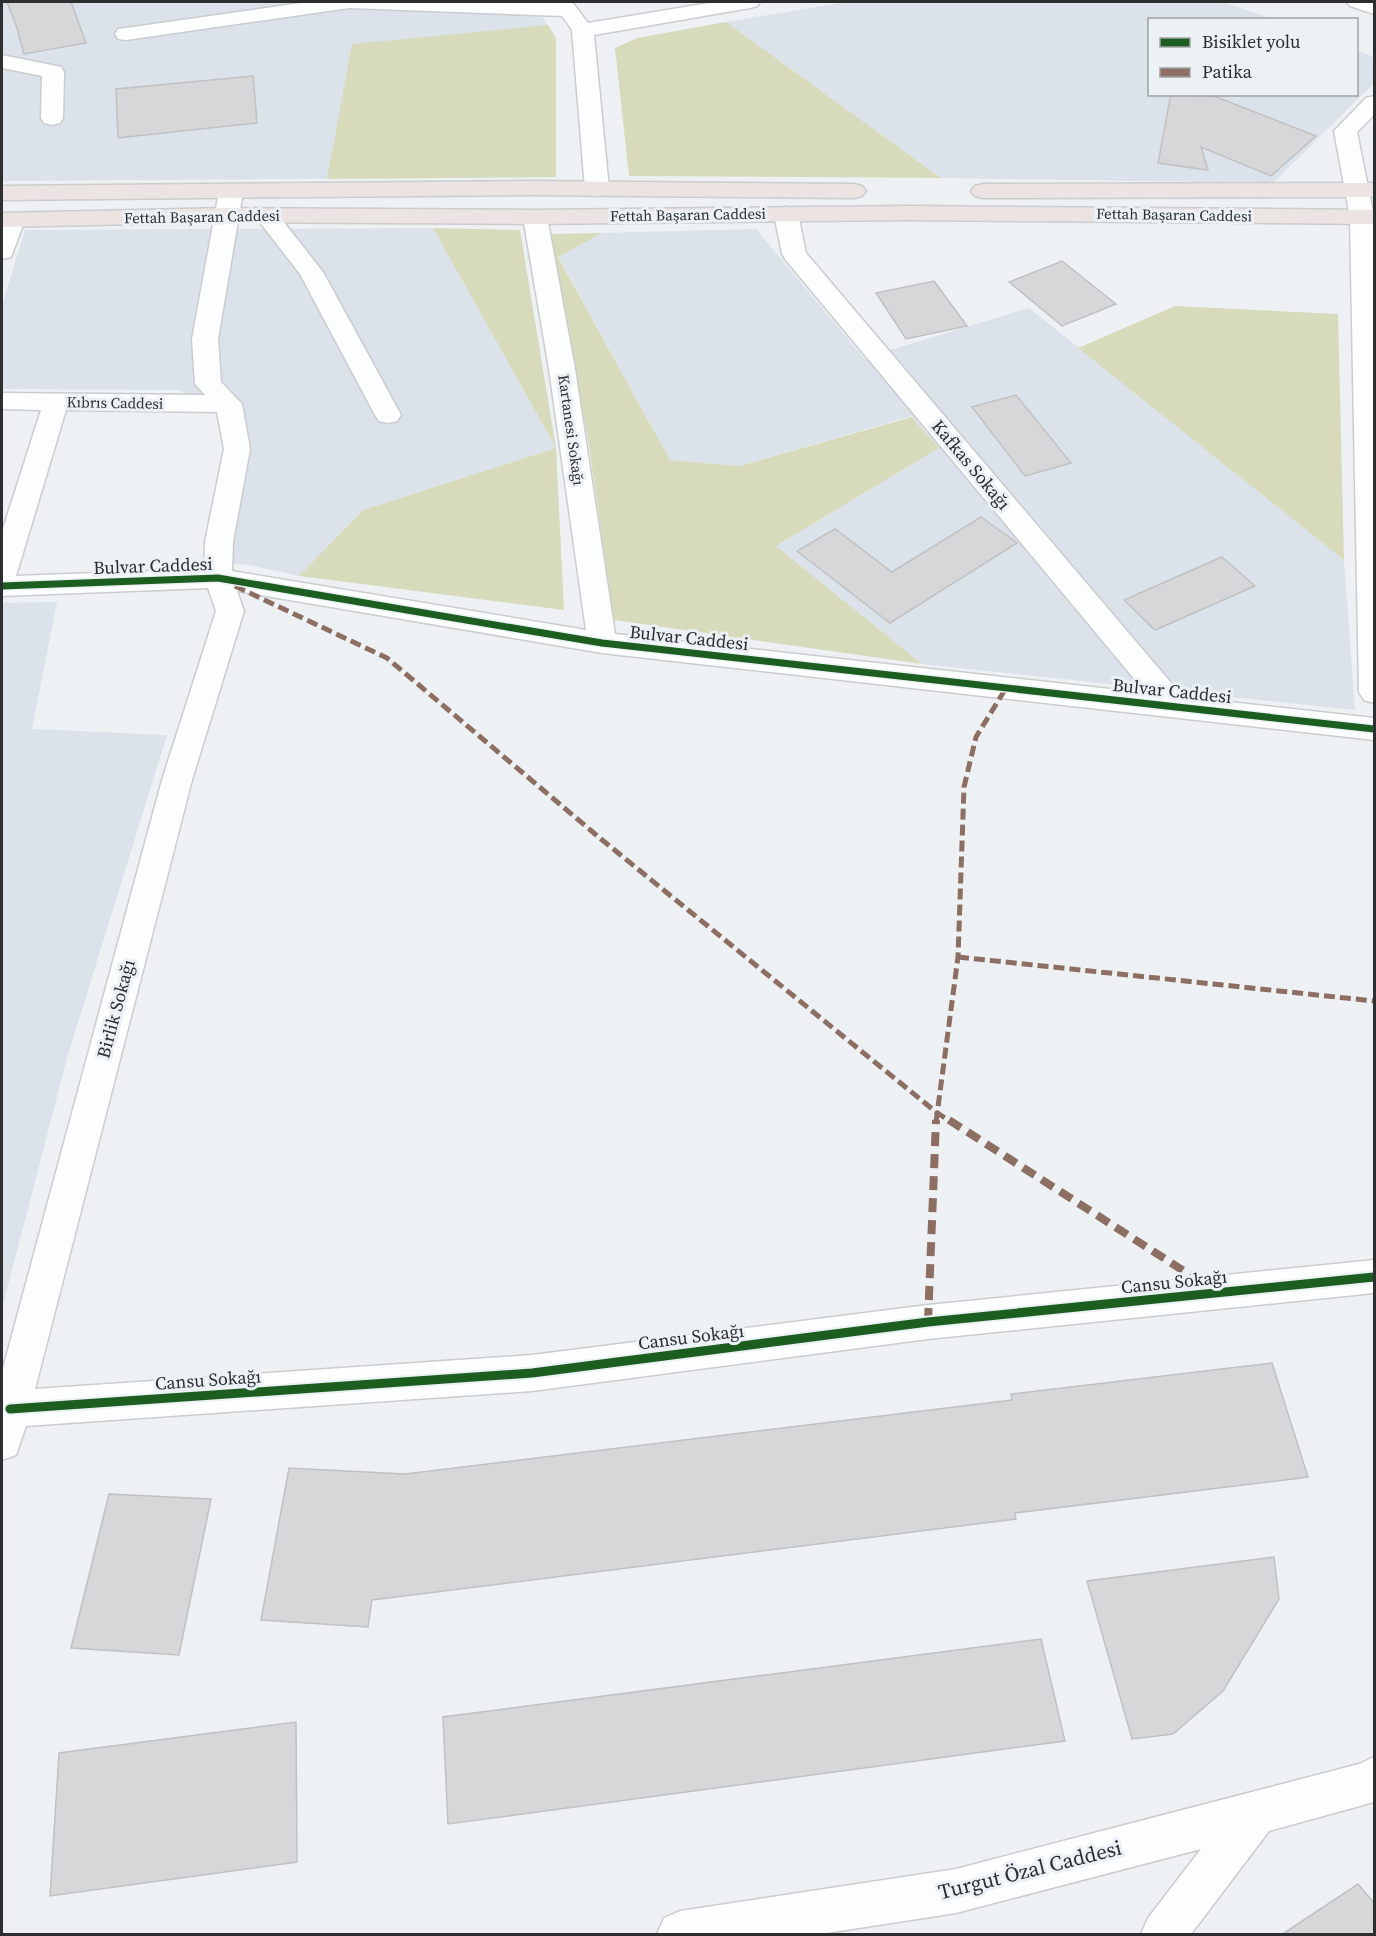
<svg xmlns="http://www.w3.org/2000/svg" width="1376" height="1936" font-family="'Source Serif 4',serif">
	<rect width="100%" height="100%" fill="#eef1f4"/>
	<g fill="#dce2ea">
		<polygon points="2,2 533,2 556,38 556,177 2,181"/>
		<polygon points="846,2 1223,2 1273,19 1150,20 1150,94 1356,94 1357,50 1374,57 1374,83 1273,183 941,178 726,22"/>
		<polygon points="433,228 556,448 363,510 299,576 249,565 203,561 225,458 218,414 179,390 2,389 2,305 25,230"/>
		<polygon points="756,229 864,358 1029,308 1344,560 1355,710 922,664 776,546 939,448 912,416 739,466 670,460 558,256 602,233"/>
		<polygon points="57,602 32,729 167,735 67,1058 2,1309 2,603"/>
	</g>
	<g fill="#d7dbbc">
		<polygon points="726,22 941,178 629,176 615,48 637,38"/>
		<polygon points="548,25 556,38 556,177 327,179 352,44"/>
		<polygon points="433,228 520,230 556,448 564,610 299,576 363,510 556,448"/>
		<polygon points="602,233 558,257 670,460 739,466 912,417 939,448 776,546 922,664 614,620 588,440 549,234"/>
		<polygon points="1175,306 1338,314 1344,560 1078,348"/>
	</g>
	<g fill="#d7d7da" stroke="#c0c1c2" stroke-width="1.5">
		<polygon points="7,2 71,2 86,43 24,54 17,28"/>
		<polygon points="253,76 257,123 118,138 116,89"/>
		<polygon points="1171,94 1214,96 1316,136 1271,176 1201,147 1208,170 1158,163"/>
		<polygon points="1062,261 1116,304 1062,326 1009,282"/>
		<polygon points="934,281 967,326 906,339 876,293"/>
		<polygon points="1016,395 1071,463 1025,476 972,407"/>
		<polygon points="981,517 1017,543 890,623 797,551 835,529 892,572"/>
		<polygon points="1222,557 1255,586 1155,630 1124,600"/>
		<polygon points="1272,1363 1308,1477 1015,1513 1016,1519 372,1600 368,1627 261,1620 289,1468 405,1474 1012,1400 1011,1394"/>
		<polygon points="109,1494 211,1499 179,1655 71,1648"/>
		<polygon points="1274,1557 1279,1599 1223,1691 1173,1734 1132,1739 1087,1581"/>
		<polygon points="1041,1639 1065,1741 448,1824 443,1717"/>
		<polygon points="296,1722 297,1862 50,1896 59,1753"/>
		<polygon points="1358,1884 1374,1903 1374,1935 1281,1935"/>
	</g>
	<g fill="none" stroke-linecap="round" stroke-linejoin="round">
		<defs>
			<g id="minor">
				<polygon points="308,2 572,2 588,23 715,2 760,2 757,6 750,8 594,35 609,189 605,194 597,196 589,194 585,189 572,30 562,16 349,8 126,40 118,39 115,34 118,29 126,28"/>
				<polygon points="1347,2 1374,2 1374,14 1350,6"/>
				<polygon points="2,55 61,67 64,72 63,118 60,123 52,125 44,123 41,118 42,76 2,68"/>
				<polygon points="1374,96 1374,115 1357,132 1374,217 1374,703 1364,700 1359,692 1350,217 1334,131 1366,98"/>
				<path d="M231 185 239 187 243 192 218 339 221 382 242 404 250 449 233 542 232 571 586 630 549 369 523 217 527 212 535 210 543 212 547 217 575 369 615 634 1146 693 785 259 782 254 774 214 778 209 786 207 794 209 798 214 806 253 1183 697 1374 718V740L602 653 237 591 244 611 192 780 35 1389 532 1355 928 1305 1374 1260V1293L928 1339 532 1391 26 1426 16 1455 2 1460V1372L162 780 216 611 208 588 2 596V532L41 410 2 409V393L205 395 195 384 192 339 219 192 223 187ZM66 410 217 412 224 449 205 542 204 569 16 576Z"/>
				<polygon points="267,209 275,211 323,272 401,415 397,421 388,423 379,421 375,415 300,274 255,216 259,211"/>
				<polygon points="13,213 21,215 25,220 11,257 2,259 2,219 5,215"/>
				<polygon points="1374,1757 1374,1802 1269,1831 1191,1934 1141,1934 1148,1918 1201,1849 956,1913 820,1934 657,1934 664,1918 680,1911 956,1869 1359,1764"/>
			</g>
			<g id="major">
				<polygon points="529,181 854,184 862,186 866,191 862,196 854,198 529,195 2,200 2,186"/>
				<polygon points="1374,183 1374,197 983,198 975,196 971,191 975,186 983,184"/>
				<polygon points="910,206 1374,210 1374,224 910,220 535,224 227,222 2,227 2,213 227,208 535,210"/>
			</g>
		</defs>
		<use href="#minor" stroke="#cacccf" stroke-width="3"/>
		<use href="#major" stroke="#caccce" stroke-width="3"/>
		<use href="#minor" fill="#fcfdfd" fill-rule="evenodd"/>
		<use href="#major" fill="#ebe4e3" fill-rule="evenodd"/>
		<g stroke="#8d6e63" stroke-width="5" stroke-dasharray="11 5" stroke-linecap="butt">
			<polyline points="235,586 387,658 601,839 936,1112 951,1122"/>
			<polyline points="958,957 1374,1001"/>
			<polyline points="936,1122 958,957 964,787 976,737 1006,688"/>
		</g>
		<g stroke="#8d6e63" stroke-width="8" stroke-dasharray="14 8" stroke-linecap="butt">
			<polyline points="949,1120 1218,1293"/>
			<polyline points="928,1322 936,1120"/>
		</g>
		<defs>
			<polyline id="cycleway-far1" points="2,586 218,578 602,643 1374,729"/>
			<polyline id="cycleway" points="10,1409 532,1373 928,1322 1374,1277"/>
		</defs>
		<use href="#cycleway-far1" stroke="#ecf1f6" stroke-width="10"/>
		<use href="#cycleway" stroke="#ecf1f6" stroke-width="13"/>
		<use href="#cycleway-far1" stroke="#1b5e20" stroke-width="7"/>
		<use href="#cycleway" stroke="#1b5e20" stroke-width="9"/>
	</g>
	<g text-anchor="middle" stroke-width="6" stroke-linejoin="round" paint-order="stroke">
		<g font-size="15" fill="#2c2e30" stroke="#ecf1f6">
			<text transform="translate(688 215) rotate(-1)" y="5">Fettah Başaran Caddesi</text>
			<text transform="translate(1174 215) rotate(1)" y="5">Fettah Başaran Caddesi</text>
			<text transform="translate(202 217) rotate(-1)" y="5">Fettah Başaran Caddesi</text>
			<text transform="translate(115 403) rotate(1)" y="5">Kıbrıs Caddesi</text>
			<text transform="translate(571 430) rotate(82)" y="5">Kartanesi Sokağı</text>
		</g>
		<g font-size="18" fill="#2c2e30" stroke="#ecf1f6">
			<text transform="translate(971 465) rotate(50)" y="6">Kafkas Sokağı</text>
			<text transform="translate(153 566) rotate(-2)" y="6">Bulvar Caddesi</text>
			<text transform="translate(689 638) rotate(6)" y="6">Bulvar Caddesi</text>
			<text transform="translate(1172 691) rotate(6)" y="6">Bulvar Caddesi</text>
			<text transform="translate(116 1009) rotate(-75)" y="6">Birlik Sokağı</text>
			<text transform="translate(1174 1282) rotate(-6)" y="6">Cansu Sokağı</text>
			<text transform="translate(691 1337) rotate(-7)" y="6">Cansu Sokağı</text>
			<text transform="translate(208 1380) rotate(-4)" y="6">Cansu Sokağı</text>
		</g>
		<g font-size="21" fill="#2c2e30" stroke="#ecf1f6">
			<text transform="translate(1030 1870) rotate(-14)" y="7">Turgut Özal Caddesi</text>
		</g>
	</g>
	<rect width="1376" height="1936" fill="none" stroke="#2c2e30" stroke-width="6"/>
	<rect x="1148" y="18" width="210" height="78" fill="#ecf1f6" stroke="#9fa3a7" stroke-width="1.5"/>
	<rect x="1160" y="38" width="30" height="9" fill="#1b5e20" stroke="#9fa3a7" stroke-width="1.5"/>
	<text x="1202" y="48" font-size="18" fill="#2c2e30">Bisiklet yolu</text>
	<rect x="1160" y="68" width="30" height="9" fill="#8d6e63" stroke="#9fa3a7" stroke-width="1.5"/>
	<text x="1202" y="78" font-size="18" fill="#2c2e30">Patika</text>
</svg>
